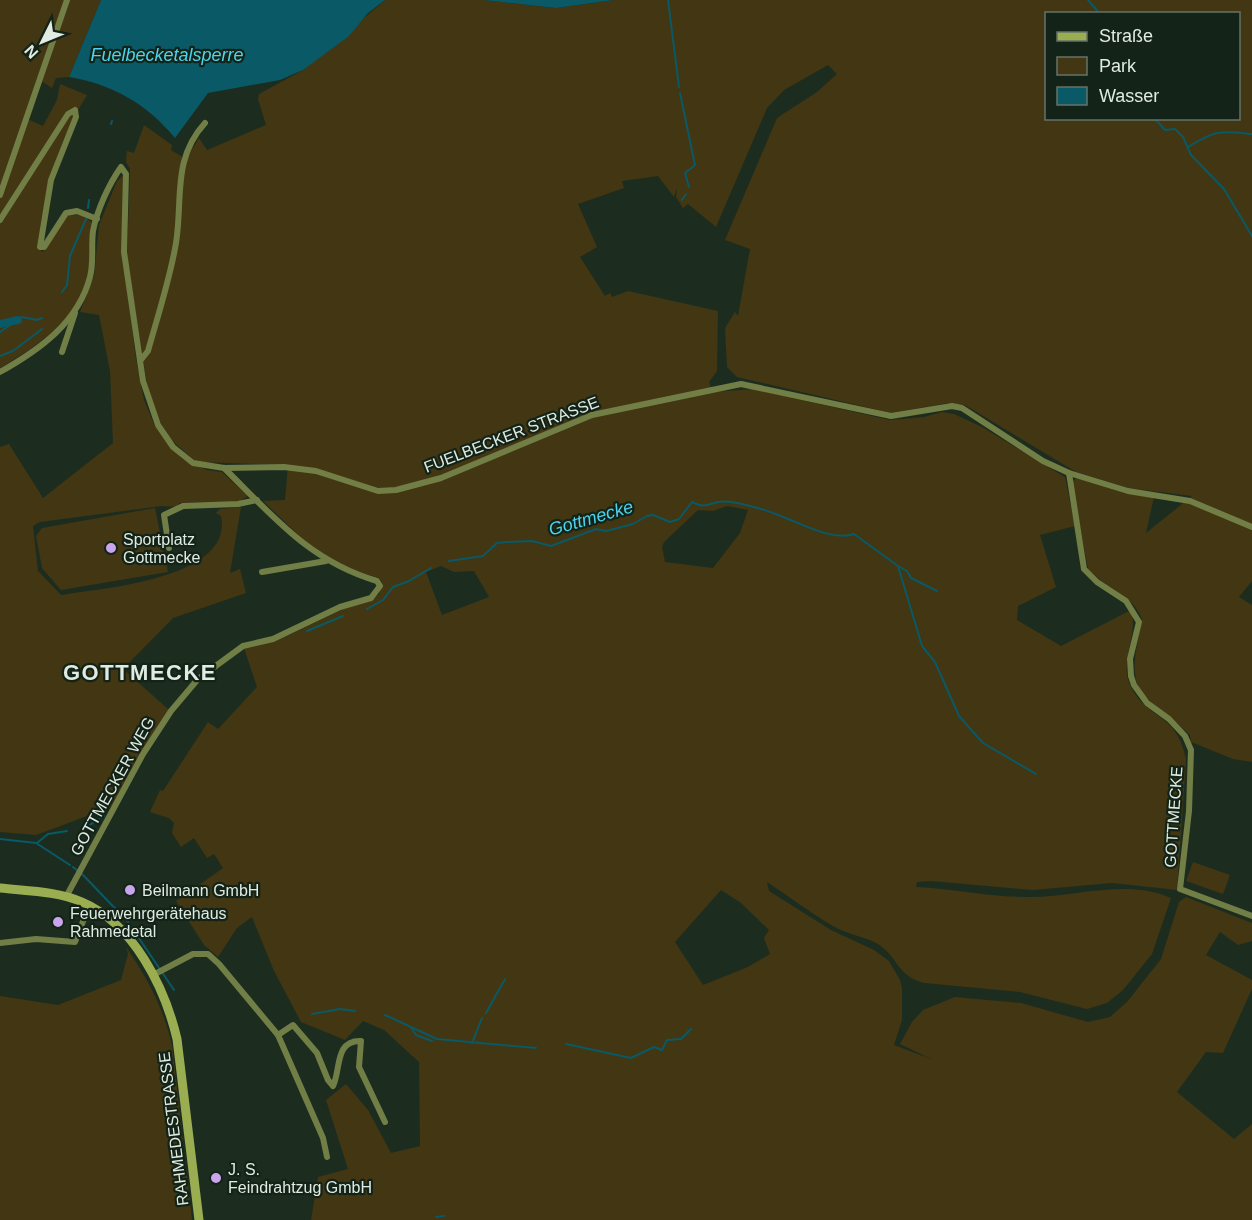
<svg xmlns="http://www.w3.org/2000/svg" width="1252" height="1220" font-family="Helvetica,sans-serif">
	<rect width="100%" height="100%" fill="#1c2d20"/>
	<g fill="#433612" fill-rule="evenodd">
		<path d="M0 0H101L69 77 56 78 52 88 37 78 25 118 43 126 57 100 60 84 87 95C58 141 44 192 38 246L42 252 45 250 66 216C77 214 85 214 92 223 91 241 91 261 87 279 78 320 34 348 0 368Z"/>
		<path d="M385 0H484L556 8 614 0H1252V581L1239 597 1252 605V762L1233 759 1191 742 1190 735C1136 685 1125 698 1142 619 1133 595 1105 588 1088 569L1072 483 1076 478 1154 497 1146 533 1192 496 1128 488 1076 472 965 405 948 403 891 413 737 377 727 367 725 328 735 312 738 316 750 249 725 240 777 118 817 92 837 74 828 65 784 90 767 108 716 227 688 204 683 208 676 197 677 188 674 197 658 176 622 181 624 188 578 204 597 247 580 257 605 296 610 293 612 297 628 291 718 311 717 371 709 382 713 392 753 389 890 420 924 417 942 412 954 414 982 427 1065 477 1075 526 1040 535 1056 587 1018 606 1017 620 1061 646 1131 610C1139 636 1118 662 1131 687 1148 720 1177 713 1186 759L1177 890 1112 883 1033 890 931 881 917 882 916 887C955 889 995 898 1035 897 1078 896 1129 879 1171 898L1152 954 1123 990 1107 1003 1087 1009 1020 992 924 983C896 976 898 955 876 943 863 936 846 934 833 926 810 913 789 896 767 882L769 891 831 930 874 950 889 961 900 980 902 988V1020L894 1045 931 1059 900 1044 912 1022 923 1010 955 997 1021 1003 1088 1022 1110 1017 1127 1002 1161 959 1179 902 1186 897 1252 923V941L1238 945 1220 932 1206 955 1252 980V989L1223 1053 1206 1052 1177 1092 1234 1139 1252 1124V1220H311L318 1177 348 1169 326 1100 346 1084 368 1110 391 1153 420 1146 419 1062 384 1030 363 1021 345 1040 301 1022 274 971 252 917 237 928 218 957 204 945 176 901 223 868 214 854 207 858 194 838 181 847 172 833 174 823 169 818 150 812 160 790 163 791 208 722 218 729 257 687 244 648 287 636 343 609 368 602 379 594 382 582 379 578 352 570 313 549 263 501 285 500 288 465 196 462 167 436 154 409 146 379 127 256 130 169 126 162 127 151 134 153 144 125 172 145 171 150 186 159 199 138 207 150 266 125 258 99 259 94 303 70ZM1046 14H1238V118H1046ZM727 506 748 510 740 533 713 568 665 562 662 547 664 542 698 510 713 511ZM441 566 454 572 474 571 489 597 442 615 426 572ZM721 890 741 903 769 930 764 938 770 954 748 967 703 985 675 942Z"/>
		<path d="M123 175V256L136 359 144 400 154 424 183 459 207 470 222 472 248 496 238 502 179 503 177 507 162 506 40 522 33 526 38 571 61 595C102 588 234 579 221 516L216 513 220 509 241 507 230 573 240 569 246 593 173 618 123 669 169 710 111 807 36 835 0 832V447L9 444 43 498 113 443 110 371 99 315 80 312 94 276 99 225 117 181Z"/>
		<polygon points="155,508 168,572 61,590 42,568 36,536 42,528"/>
		<polygon points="1193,862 1230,875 1223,894 1186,881"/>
		<path d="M126 947C148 979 163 1007 172 1045L192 1220H0V996L58 1005 121 980 128 954Z"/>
	</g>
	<g fill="#095966">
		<path d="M101 0H385L368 13 349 36 303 70 280 80 208 93 175 138C147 104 112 84 69 77Z"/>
		<polygon points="484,0 614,0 556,8"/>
	</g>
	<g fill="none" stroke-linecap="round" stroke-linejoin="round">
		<g stroke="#095966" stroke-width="2">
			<polyline points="668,0 679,87"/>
			<polyline points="1088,0 1100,14"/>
			<polyline points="680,93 695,165 685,173 689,187"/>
			<polyline points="1151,118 1158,122 1165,130 1175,129 1183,137 1191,155 1224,189 1252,236"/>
			<polyline points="111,124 112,121"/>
			<path d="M1188 147C1218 129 1219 131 1252 134"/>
			<polyline points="682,200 686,194"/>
			<polyline points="88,208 89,200"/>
			<polyline points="62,292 67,285 70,256 86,219"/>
			<polyline points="0,332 22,317 37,320 42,318"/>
			<polyline points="0,356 13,351 42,329"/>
			<path d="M449 561 483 556 497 543 507 542 532 541 551 546 596 529 606 531 633 524 647 516 653 515 670 522 679 519 692 502C705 508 706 505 718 502 731 499 766 510 778 515 799 522 832 542 854 534L898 566 922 646 935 662 959 716 983 743 1036 774"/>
			<polyline points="898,566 907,571 911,578 937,591"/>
			<polyline points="367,609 383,600 393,587 409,581 431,568"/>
			<polyline points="307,631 343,616"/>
			<polyline points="88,826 104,816"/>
			<polyline points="0,839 36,843 70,865"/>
			<polyline points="37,843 48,834 67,831"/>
			<polyline points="73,867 84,876 128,922 174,990"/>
			<polyline points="486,1013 505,979"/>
			<polyline points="312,1014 340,1009 355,1011"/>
			<polyline points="385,1015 437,1039 536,1048"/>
			<polyline points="411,1027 416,1035 432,1041"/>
			<polyline points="472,1043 482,1018"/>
			<polyline points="566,1044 631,1058 654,1047 662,1050 667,1040 681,1039 691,1029"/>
			<polyline points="436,1217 444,1216"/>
		</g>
		<polyline stroke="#095966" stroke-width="8" points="0,324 18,320"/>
		<g stroke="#717e45" stroke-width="6">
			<polyline points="0,195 67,0"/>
			<polyline points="0,220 68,114 75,110 76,117 51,180 40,247 44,247 66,213 77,211 97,219"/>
			<polyline points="62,352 75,313"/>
			<path d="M140 361 148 351C158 315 170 279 176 243 183 199 172 159 205 123"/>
			<path d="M0 372C39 350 78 323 90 277 94 262 91 246 93 231 97 210 109 184 121 167L126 174 124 252 143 381 158 425 173 447 193 463 224 468 284 467 316 471 378 491 396 490 441 478 592 415 741 384 891 416 952 406 962 408 1043 461 1069 473 1128 491 1190 501 1252 527"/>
			<polyline points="1069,473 1084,569 1097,582 1126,601 1139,622 1130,659 1131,676 1134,685 1147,703 1169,719 1185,736 1191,750 1189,811 1180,889 1252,916"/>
			<polyline points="169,548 164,515 183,506 238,504 257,500"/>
			<polyline points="262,572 326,561"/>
			<path d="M66 897 143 754 171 711 198 679 243 646 273 639 340 607 371 598 380 586 377 581C309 561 273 516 224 468"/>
			<polyline points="0,943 36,939 75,942 89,906"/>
			<polyline points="153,975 193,954 208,954 219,964 278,1035 323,1138 327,1157"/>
			<path d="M278 1035 293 1025 317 1053 328 1080 333 1086C341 1071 334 1040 361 1041L359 1067 385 1122"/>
		</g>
		<path stroke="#9aae51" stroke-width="9" d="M0 888C27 891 57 891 82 902 134 924 165 988 177 1039L199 1220"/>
	</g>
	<g fill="#c9a5ee" stroke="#132317" stroke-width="2">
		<circle cx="111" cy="548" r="6"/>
		<circle cx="130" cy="890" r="6"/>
		<circle cx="58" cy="922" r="6"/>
		<circle cx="216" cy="1178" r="6"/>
	</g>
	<g text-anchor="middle" stroke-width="4.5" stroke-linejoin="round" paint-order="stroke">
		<g font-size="16" fill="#e0ebe2" stroke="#132317">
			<text transform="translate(511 434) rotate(-21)" y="6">FUELBECKER STRASSE</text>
			<text transform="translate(112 786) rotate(-61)" y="6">GOTTMECKER WEG</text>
			<text transform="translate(1173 817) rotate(-86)" y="6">GOTTMECKE</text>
			<text transform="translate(173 1129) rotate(-97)" y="6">RAHMEDESTRASSE</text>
		</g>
		<g font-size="16" fill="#e0ebe2" stroke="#132317" text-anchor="start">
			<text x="123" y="545">Sportplatz<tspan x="123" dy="18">Gottmecke</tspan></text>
			<text x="142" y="896">Beilmann GmbH</text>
			<text x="70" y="919">Feuerwehrgerätehaus<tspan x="70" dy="18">Rahmedetal</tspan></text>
			<text x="228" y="1175">J. S.<tspan x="228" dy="18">Feindrahtzug GmbH</tspan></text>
		</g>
		<g font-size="18" font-style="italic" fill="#4cd3ed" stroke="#132317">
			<text x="167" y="61">Fuelbecketalsperre</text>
			<text transform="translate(591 518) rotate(-16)" y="6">Gottmecke</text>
		</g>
		<g font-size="22" font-weight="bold" letter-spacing="1.5" fill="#e0ebe2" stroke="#132317">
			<text x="140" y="680">GOTTMECKE</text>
		</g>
	</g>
	<rect x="1045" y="12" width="195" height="108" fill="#132317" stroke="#657368" stroke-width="1.5"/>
	<rect x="1057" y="32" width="30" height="9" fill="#9aae51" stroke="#657368" stroke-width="1.5"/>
	<text x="1099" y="42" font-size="18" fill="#e0ebe2">Straße</text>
	<rect x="1057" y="57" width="30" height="18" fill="#433612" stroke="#657368" stroke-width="1.5"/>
	<text x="1099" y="72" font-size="18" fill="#e0ebe2">Park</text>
	<rect x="1057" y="87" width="30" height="18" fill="#095966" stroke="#657368" stroke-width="1.5"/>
	<text x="1099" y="102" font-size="18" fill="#e0ebe2">Wasser</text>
	<g transform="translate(42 42) rotate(227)" stroke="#132317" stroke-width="4.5" paint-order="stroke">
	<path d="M0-4.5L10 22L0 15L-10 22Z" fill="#e0ebe2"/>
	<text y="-9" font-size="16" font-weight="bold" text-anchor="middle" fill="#e0ebe2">N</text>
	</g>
</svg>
